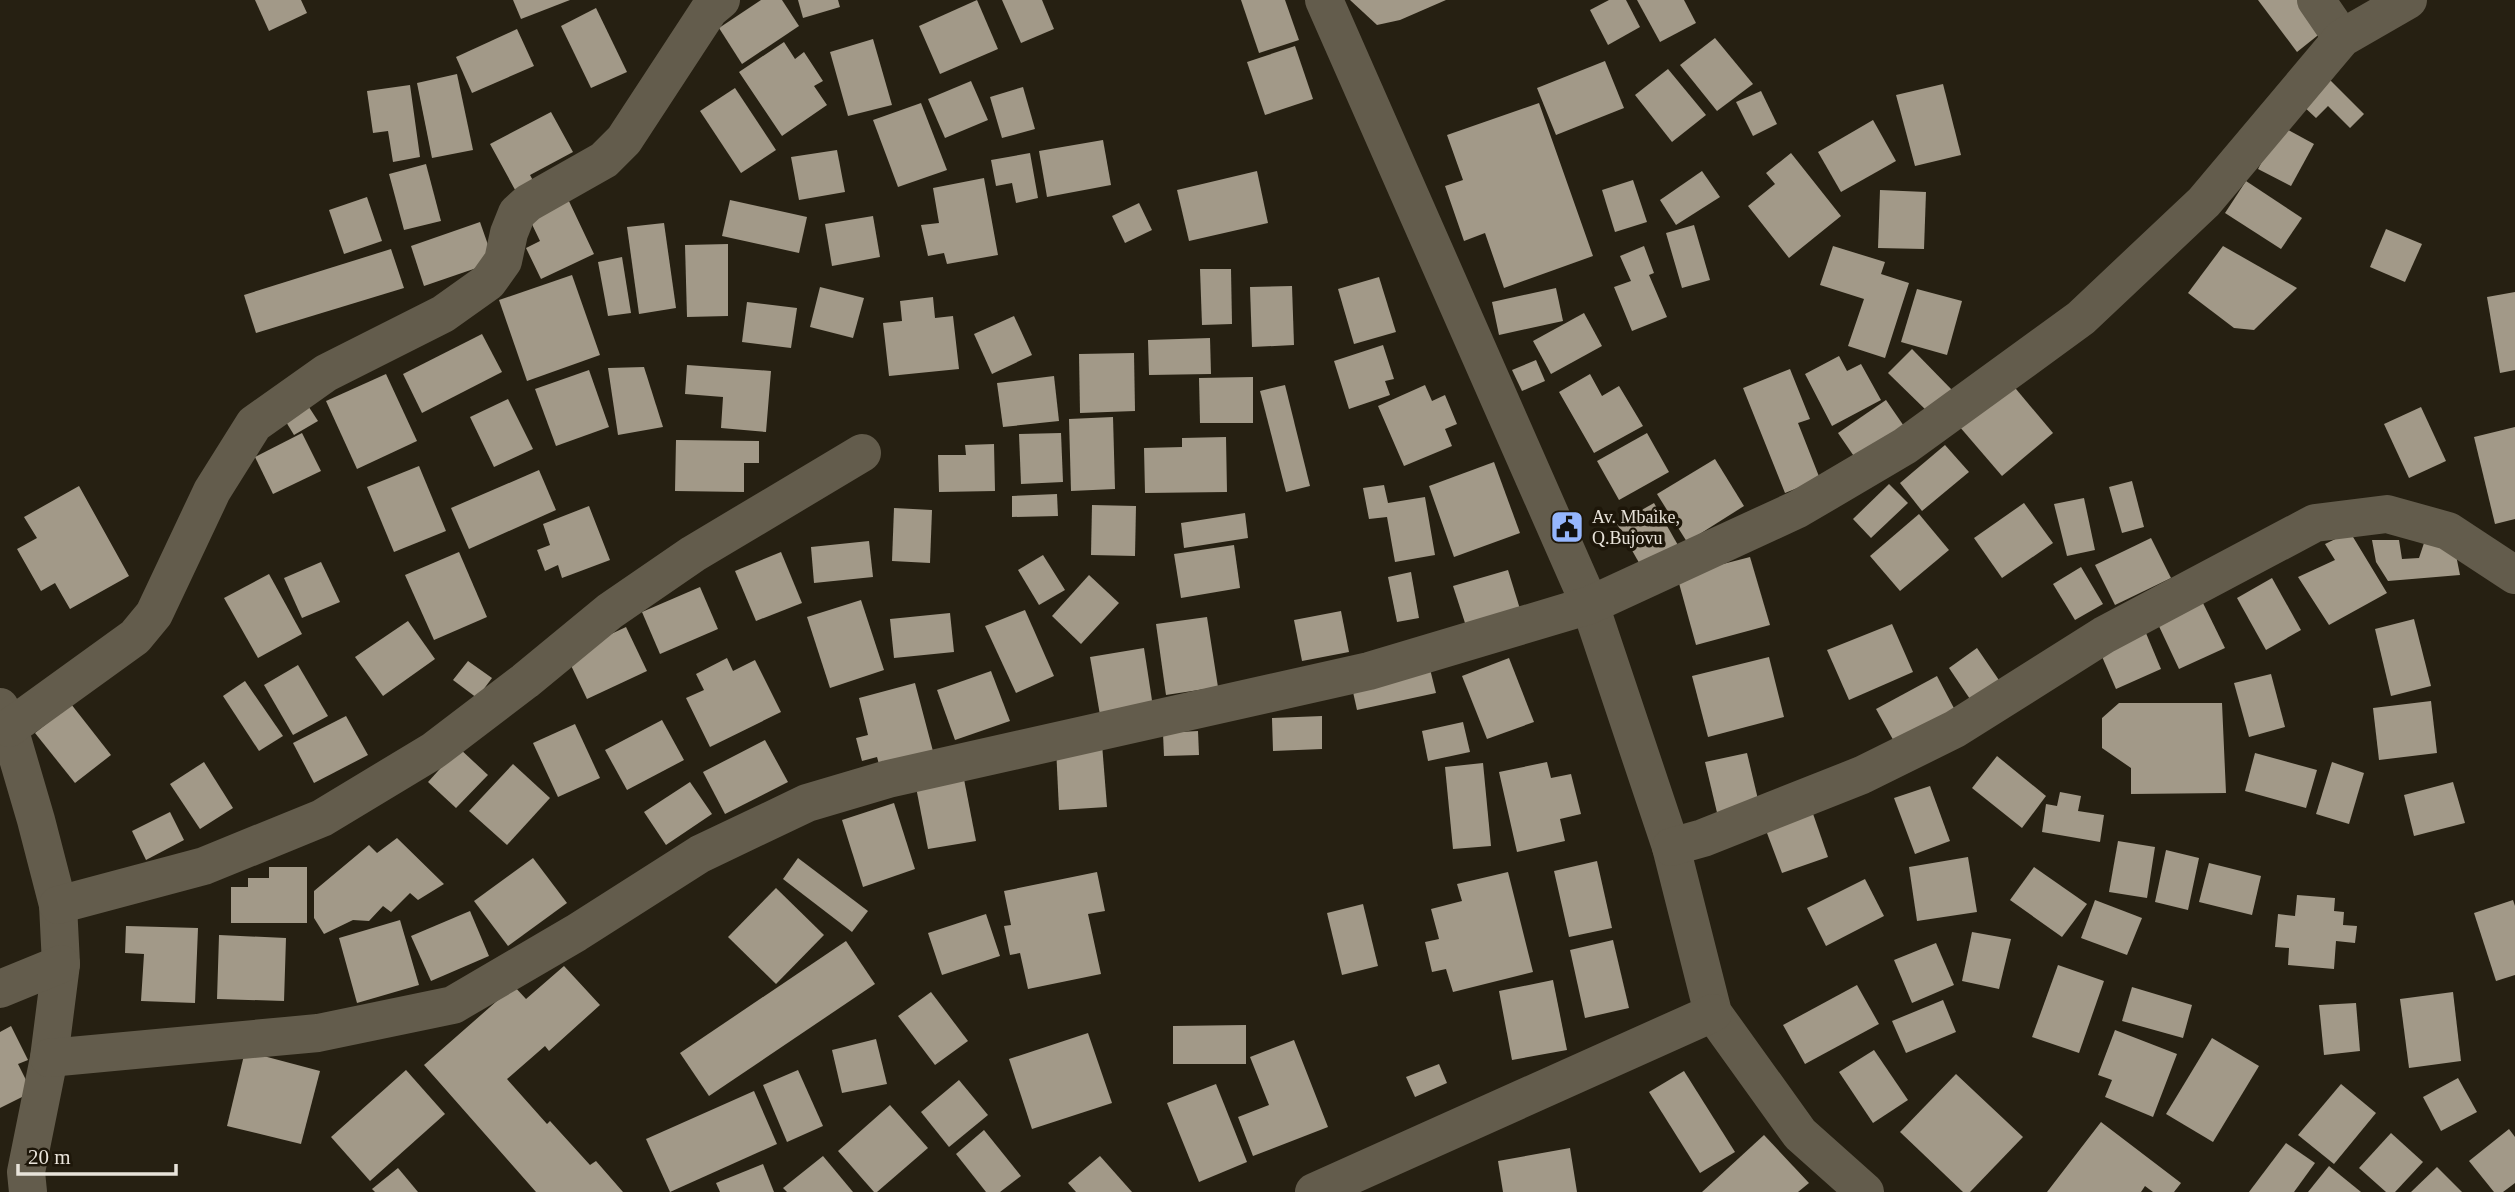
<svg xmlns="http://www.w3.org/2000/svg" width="2515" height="1192" font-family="'Times New Roman',serif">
	<rect width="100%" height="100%" fill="#262012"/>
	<g fill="#a29988">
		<polygon points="255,0 301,0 307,13 269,31"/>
		<polygon points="513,0 570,0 521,19"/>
		<polygon points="761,0 782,0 799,26 742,64 719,28"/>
		<polygon points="798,0 838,0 840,7 803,18"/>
		<polygon points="977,0 998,49 940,74 919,26"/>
		<polygon points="1002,0 1042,0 1054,29 1021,43"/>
		<polygon points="1241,0 1285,0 1299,40 1259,53"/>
		<polygon points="1350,0 1446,0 1400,20 1377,25"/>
		<polygon points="1609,0 1626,0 1640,27 1608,45 1590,10"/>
		<polygon points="1637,0 1684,0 1696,23 1660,42"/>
		<polygon points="2258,0 2298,0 2322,32 2297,52"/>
		<polygon points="596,8 627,72 591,88 561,26"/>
		<polygon points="517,29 534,66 472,93 456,57"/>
		<polygon points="1715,38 1753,84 1717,111 1680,65"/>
		<polygon points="873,39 892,105 848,116 830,52"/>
		<polygon points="784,42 795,59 804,52 823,81 814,86 827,105 782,136 739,72"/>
		<polygon points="1295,46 1313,99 1265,115 1247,62"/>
		<polygon points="1605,61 1624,108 1556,135 1537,88"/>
		<polygon points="1668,69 1706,115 1672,142 1635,95"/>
		<polygon points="457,74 473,150 432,158 417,83"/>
		<polygon points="2327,77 2364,114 2350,128 2328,106 2316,118 2301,104"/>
		<polygon points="971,81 988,120 945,138 928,99"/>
		<polygon points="1943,84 1961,155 1915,166 1896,95"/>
		<polygon points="410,85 420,157 393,162 388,131 373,133 367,91"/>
		<polygon points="1023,87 1035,129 1002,138 990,97"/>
		<polygon points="735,88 776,150 741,173 700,111"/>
		<polygon points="1761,91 1777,124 1753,136 1736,102"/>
		<polygon points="921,103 947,170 898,187 873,120"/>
		<polygon points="1539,103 1593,256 1504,288 1485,233 1464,241 1445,186 1463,180 1447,135"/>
		<polygon points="551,112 573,152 530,175 537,188 519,197 490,144"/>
		<polygon points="1873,120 1896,161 1841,192 1818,152"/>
		<polygon points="2281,126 2314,144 2291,186 2258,169"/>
		<polygon points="1103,140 1111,185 1047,197 1039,151"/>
		<polygon points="837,150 845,192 799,200 791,157"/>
		<polygon points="1030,153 1038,198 1016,203 1012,183 996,186 991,160"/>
		<polygon points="1791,153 1841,216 1789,258 1748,206 1775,184 1766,173"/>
		<polygon points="426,164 441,221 404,230 389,174"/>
		<polygon points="1257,171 1268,223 1189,241 1177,190"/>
		<polygon points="1702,171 1720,197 1676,225 1660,200"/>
		<polygon points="984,178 998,255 947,264 944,253 928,256 921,225 939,223 933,188"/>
		<polygon points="1633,180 1647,222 1615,232 1602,190"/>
		<polygon points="2246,181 2302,218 2281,249 2225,213"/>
		<polygon points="1880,190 1926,192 1924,249 1878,248"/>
		<polygon points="367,197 382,241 344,254 329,210"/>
		<polygon points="567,197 594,254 541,279 526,248 540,241 528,216"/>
		<polygon points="730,200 807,217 799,253 722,236"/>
		<polygon points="1139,203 1152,230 1125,243 1112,216"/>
		<polygon points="873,216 880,257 832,266 825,224"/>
		<polygon points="480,222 494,262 424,286 411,246"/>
		<polygon points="664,223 676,308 639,314 627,227"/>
		<polygon points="1694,225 1710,280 1682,288 1666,233"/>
		<polygon points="2386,229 2422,244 2405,282 2370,267"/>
		<polygon points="728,244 728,316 687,317 685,245"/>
		<polygon points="1644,246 1654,273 1649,275 1667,317 1632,331 1614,287 1631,281 1620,256"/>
		<polygon points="1833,246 1885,262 1881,274 1909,283 1885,358 1848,346 1864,299 1820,285"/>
		<polygon points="2223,246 2297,288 2254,330 2234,328 2188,293"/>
		<polygon points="391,249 404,288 256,333 244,295"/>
		<polygon points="622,257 631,313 608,316 598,262"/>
		<polygon points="1200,269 1231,269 1232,324 1202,325"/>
		<polygon points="572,275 600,355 527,381 499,300"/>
		<polygon points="1379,277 1396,332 1354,344 1338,289"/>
		<polygon points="1292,286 1294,345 1252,347 1250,287"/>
		<polygon points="820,287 864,298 853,338 810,327"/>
		<polygon points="1556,288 1563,321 1499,335 1492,302"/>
		<polygon points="1917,289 1962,301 1947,355 1901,342"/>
		<polygon points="2515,292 2515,370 2500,373 2487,297"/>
		<polygon points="933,297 935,318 953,316 959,369 889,376 883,323 902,321 900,301"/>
		<polygon points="747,302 797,308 791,348 742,342"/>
		<polygon points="1584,313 1602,346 1551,374 1533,341"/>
		<polygon points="1014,316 1032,355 992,374 974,334"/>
		<polygon points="482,334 502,372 422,413 403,374"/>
		<polygon points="1210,338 1211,374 1149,375 1148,340"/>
		<polygon points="1383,345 1394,379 1385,381 1390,395 1349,409 1334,361"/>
		<polygon points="1912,349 1953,391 1929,413 1888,373"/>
		<polygon points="1134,353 1135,411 1080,413 1079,354"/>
		<polygon points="1839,356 1847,371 1861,364 1881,400 1832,426 1805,374"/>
		<polygon points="1536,360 1545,381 1522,391 1512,370"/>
		<polygon points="687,365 771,371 766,432 721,428 723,397 685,394"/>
		<polygon points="644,367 663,427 618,435 608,368"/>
		<polygon points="1790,369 1810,419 1798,423 1820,479 1785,493 1743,388"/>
		<polygon points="589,370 609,427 556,446 535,389"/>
		<polygon points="386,374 417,441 357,469 326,401"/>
		<polygon points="1590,374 1602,396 1619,386 1643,426 1594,453 1559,392"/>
		<polygon points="1054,376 1059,421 1003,427 997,383"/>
		<polygon points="1253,377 1253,423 1200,423 1199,378"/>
		<polygon points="2011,383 2053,433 2002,476 1959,426"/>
		<polygon points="1285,385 1310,486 1286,492 1260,391"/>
		<polygon points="1425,385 1432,401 1445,395 1457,424 1445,429 1452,446 1404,466 1378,406"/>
		<polygon points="303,398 318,421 294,435 280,412"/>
		<polygon points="508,399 533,449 494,467 470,417"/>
		<polygon points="1886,400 1908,432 1860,465 1838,433"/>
		<polygon points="2421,407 2446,461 2409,478 2384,424"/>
		<polygon points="1113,417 1115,489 1071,491 1069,419"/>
		<polygon points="2515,427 2515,519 2495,524 2474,437"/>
		<polygon points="302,433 321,471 273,494 255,457"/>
		<polygon points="1061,433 1063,482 1021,484 1019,434"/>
		<polygon points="1647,433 1669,472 1619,500 1597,461"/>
		<polygon points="1226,437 1227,492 1145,493 1144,448 1182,447 1182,438"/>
		<polygon points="676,440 759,441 759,463 744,463 744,492 675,491"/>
		<polygon points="994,444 995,491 939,492 938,455 966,455 965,445"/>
		<polygon points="1945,445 1969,472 1922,511 1900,483"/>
		<polygon points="1715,459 1744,506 1687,542 1657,494"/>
		<polygon points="1494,462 1520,533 1454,557 1429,486"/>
		<polygon points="419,466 446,531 394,552 367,487"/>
		<polygon points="539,470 556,510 469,549 451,508"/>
		<polygon points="2132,481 2144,527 2122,533 2109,487"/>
		<polygon points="1889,484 1908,503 1871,538 1853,519"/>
		<polygon points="1384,485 1388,503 1425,497 1435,555 1395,562 1387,517 1369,519 1363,488"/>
		<polygon points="79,486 129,576 70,609 55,583 41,591 17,549 37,538 24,517"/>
		<polygon points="1057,494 1058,516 1012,517 1012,496"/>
		<polygon points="2084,498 2095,550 2067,556 2054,504"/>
		<polygon points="1654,503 1683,554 1646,575 1617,524"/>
		<polygon points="2024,503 2053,543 2002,578 1974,538"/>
		<polygon points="1092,505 1136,506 1135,556 1091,555"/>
		<polygon points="589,506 610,560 562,578 558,565 545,571 537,550 550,545 543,524"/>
		<polygon points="894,508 932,510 930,563 892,561"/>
		<polygon points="1245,513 1248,538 1184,548 1181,523"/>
		<polygon points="1919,514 1949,550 1900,591 1870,556"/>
		<polygon points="2350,532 2387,593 2329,625 2298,577 2335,560 2325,544"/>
		<polygon points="2151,538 2171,578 2115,605 2095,565"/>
		<polygon points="2372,540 2399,540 2402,559 2419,558 2425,540 2453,540 2460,575 2388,581 2376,562"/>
		<polygon points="869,541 873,577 814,583 811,547"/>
		<polygon points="1234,545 1240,588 1181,598 1174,554"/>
		<polygon points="459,552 487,617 434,640 405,575"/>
		<polygon points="781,552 802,603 756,621 735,571"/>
		<polygon points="1043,555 1065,590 1039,605 1018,570"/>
		<polygon points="1750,557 1770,625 1696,645 1677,576"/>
		<polygon points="321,562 340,602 302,618 284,578"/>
		<polygon points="2081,567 2103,604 2075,620 2053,584"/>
		<polygon points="1508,570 1520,609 1466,626 1453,586"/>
		<polygon points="1411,572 1419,618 1397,622 1388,577"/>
		<polygon points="269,574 302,634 258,658 224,598"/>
		<polygon points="1089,575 1119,603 1081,644 1052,616"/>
		<polygon points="2272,578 2301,630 2266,650 2237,598"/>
		<polygon points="700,587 718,629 660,654 642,612"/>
		<polygon points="861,600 884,670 830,688 807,617"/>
		<polygon points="2202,601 2225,648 2179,669 2157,622"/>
		<polygon points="1025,610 1054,676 1016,693 985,626"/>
		<polygon points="1341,611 1349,652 1302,661 1294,620"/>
		<polygon points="950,613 954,652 894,658 890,619"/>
		<polygon points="1207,617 1218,687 1166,695 1156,624"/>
		<polygon points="2414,619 2431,686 2391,696 2375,629"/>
		<polygon points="408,621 435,659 383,696 355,657"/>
		<polygon points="1892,624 1913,672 1849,700 1827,650"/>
		<polygon points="2143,626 2161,669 2116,689 2097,645"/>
		<polygon points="626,627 647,671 587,699 566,655"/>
		<polygon points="1144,648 1153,707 1100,715 1090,657"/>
		<polygon points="1977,648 2003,686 1974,705 1949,668"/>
		<polygon points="1769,657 1784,717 1708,737 1692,676"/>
		<polygon points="727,658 733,671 755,660 781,712 710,747 686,698 704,690 696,674"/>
		<polygon points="1509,658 1534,722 1487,739 1462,676"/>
		<polygon points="468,661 492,678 477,698 453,680"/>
		<polygon points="298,665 328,716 293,735 264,685"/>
		<polygon points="1429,665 1436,693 1357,710 1351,683"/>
		<polygon points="991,671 1010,721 955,740 937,690"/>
		<polygon points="2271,674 2285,727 2249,737 2234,683"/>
		<polygon points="1937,676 1956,712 1896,745 1876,709"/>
		<polygon points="245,681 283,736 259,751 223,696"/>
		<polygon points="915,683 934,755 880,768 877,757 862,761 856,738 868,735 859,698"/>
		<polygon points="2431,701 2437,753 2379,760 2373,708"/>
		<polygon points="2119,703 2222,703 2226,793 2131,794 2131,768 2102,748 2102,718"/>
		<polygon points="71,704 111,755 75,783 35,733"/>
		<polygon points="346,716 368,755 314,783 293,743"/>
		<polygon points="1322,716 1322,749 1273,751 1272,718"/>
		<polygon points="662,720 684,760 627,790 605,750"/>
		<polygon points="1463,722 1470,752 1428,761 1422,731"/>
		<polygon points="575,724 600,778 558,797 533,743"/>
		<polygon points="1198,731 1199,755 1164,756 1163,733"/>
		<polygon points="765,740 788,782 725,814 703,772"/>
		<polygon points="1102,744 1107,807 1059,810 1056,747"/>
		<polygon points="459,748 488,775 456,808 428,782"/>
		<polygon points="1747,753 1761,812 1719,821 1705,762"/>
		<polygon points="2255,753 2317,770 2306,808 2245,791"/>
		<polygon points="1997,756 2046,796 2022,828 1972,788"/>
		<polygon points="204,762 233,808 200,829 170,784"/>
		<polygon points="1547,762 1551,778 1571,774 1581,814 1560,819 1565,841 1517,852 1499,772"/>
		<polygon points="2332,762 2364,773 2349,824 2316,814"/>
		<polygon points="1483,763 1491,846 1453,849 1445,767"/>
		<polygon points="513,764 550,798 507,845 469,811"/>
		<polygon points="963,774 976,841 928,849 915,782"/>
		<polygon points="690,782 712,814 666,845 644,812"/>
		<polygon points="2453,782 2465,823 2414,836 2404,795"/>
		<polygon points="1930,786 1950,841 1915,854 1894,798"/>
		<polygon points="2060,792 2081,796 2078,811 2104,815 2100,842 2042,832 2046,804 2057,806"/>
		<polygon points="894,803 915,869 863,887 842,820"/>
		<polygon points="1811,808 1828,857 1782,873 1764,825"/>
		<polygon points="170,812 184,840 146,860 132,831"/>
		<polygon points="397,838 444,884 418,900 410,893 391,912 383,906 369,921 353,920 324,934 314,918 314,891 369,845 377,853"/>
		<polygon points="2118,841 2155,847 2147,898 2109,892"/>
		<polygon points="2166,850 2199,858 2188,910 2155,902"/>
		<polygon points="1968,857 1977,912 1917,921 1909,867"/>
		<polygon points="533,858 567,903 508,946 474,901"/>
		<polygon points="798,858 868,911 852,932 783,879"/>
		<polygon points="1597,861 1612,928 1569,937 1554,871"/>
		<polygon points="2209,863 2261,876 2252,915 2199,902"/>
		<polygon points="269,867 307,867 307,923 231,923 231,887 248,887 248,878 269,878"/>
		<polygon points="2034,867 2087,904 2062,937 2010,900"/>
		<polygon points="1097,872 1105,911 1088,914 1101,974 1028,989 1020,953 1010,955 1004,926 1011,925 1004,891"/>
		<polygon points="1508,872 1533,972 1453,992 1446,969 1432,972 1425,942 1439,939 1431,909 1462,901 1457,884"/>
		<polygon points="1865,879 1884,916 1826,946 1807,908"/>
		<polygon points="776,888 824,935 776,984 728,937"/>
		<polygon points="2297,895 2335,898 2334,911 2344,912 2343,925 2357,926 2355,943 2336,941 2334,969 2288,965 2289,948 2275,947 2278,914 2295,916"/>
		<polygon points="2095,900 2142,918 2127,955 2081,938"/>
		<polygon points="2513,900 2515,906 2515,975 2496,981 2474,913"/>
		<polygon points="1363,904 1378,966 1342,975 1327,913"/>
		<polygon points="470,911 489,956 431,981 411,936"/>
		<polygon points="986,914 1000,956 942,975 928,933"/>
		<polygon points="400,920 419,985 357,1003 339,938"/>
		<polygon points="126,926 198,928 195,1003 141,1001 144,954 125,953"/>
		<polygon points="1972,932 2011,939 1999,989 1962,981"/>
		<polygon points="219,935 286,938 284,1001 217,999"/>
		<polygon points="1613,940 1629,1008 1585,1018 1570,950"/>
		<polygon points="846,941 875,984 709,1096 680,1053"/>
		<polygon points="1936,943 1954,985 1912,1003 1894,960"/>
		<polygon points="2058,965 2104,981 2079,1053 2032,1037"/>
		<polygon points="564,966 600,1005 549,1051 545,1046 507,1079 547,1124 550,1121 590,1165 596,1161 623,1192 536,1192 424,1065 514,986 526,999"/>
		<polygon points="1553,980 1567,1050 1512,1060 1499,991"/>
		<polygon points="1857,985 1879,1024 1805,1064 1783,1025"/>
		<polygon points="2132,987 2192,1005 2183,1038 2122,1021"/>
		<polygon points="931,992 968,1041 935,1065 898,1016"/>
		<polygon points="2453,992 2461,1061 2409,1068 2400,999"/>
		<polygon points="1943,1000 1956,1032 1906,1053 1892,1021"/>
		<polygon points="2356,1003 2360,1051 2324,1055 2319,1005"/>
		<polygon points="1246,1025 1246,1064 1173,1064 1173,1026"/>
		<polygon points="11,1026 28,1060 18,1064 32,1092 0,1108 0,1032"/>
		<polygon points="2115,1030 2177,1054 2153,1117 2105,1097 2112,1080 2098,1075"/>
		<polygon points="1088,1033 1112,1103 1032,1129 1009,1059"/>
		<polygon points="2212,1038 2259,1066 2213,1142 2166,1114"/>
		<polygon points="876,1039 887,1084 842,1093 832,1050"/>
		<polygon points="1294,1040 1328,1127 1253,1156 1238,1117 1269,1105 1250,1057"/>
		<polygon points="1874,1050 1908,1100 1873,1123 1839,1072"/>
		<polygon points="245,1051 320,1071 301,1144 227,1126"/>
		<polygon points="1439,1064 1447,1083 1415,1097 1406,1077"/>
		<polygon points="406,1070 445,1114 370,1181 331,1137"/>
		<polygon points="798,1070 823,1126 787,1142 763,1085"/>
		<polygon points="1684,1071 1735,1152 1700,1173 1649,1092"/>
		<polygon points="1956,1074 2023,1137 1970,1192 1963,1192 1900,1132"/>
		<polygon points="2458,1078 2477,1112 2441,1131 2423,1097"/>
		<polygon points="959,1080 988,1115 949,1147 921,1112"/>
		<polygon points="1216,1084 1247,1162 1199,1182 1167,1103"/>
		<polygon points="2341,1084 2376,1113 2334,1164 2298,1135"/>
		<polygon points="754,1091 777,1144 670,1192 646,1139"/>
		<polygon points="890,1105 928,1148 877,1192 874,1192 838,1151"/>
		<polygon points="2101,1122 2181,1183 2174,1192 2153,1192 2145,1186 2141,1192 2047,1192"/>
		<polygon points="2509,1129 2515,1137 2515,1183 2503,1192 2494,1192 2469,1161"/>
		<polygon points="984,1130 1021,1176 1000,1192 986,1192 956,1154"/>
		<polygon points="2391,1133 2423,1162 2395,1192 2386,1192 2359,1168"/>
		<polygon points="1764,1135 1809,1183 1798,1192 1702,1192"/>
		<polygon points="2286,1143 2315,1163 2294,1192 2249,1192"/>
		<polygon points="1570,1148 1577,1192 1503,1192 1498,1161"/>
		<polygon points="823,1156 853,1192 787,1192 783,1188"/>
		<polygon points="1100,1156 1132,1192 1076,1192 1068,1183"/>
		<polygon points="763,1164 774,1192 720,1192 716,1183"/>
		<polygon points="2329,1166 2361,1192 2308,1192"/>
		<polygon points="2437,1167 2462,1192 2411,1192"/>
		<polygon points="398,1168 418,1192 375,1192 372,1189"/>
	</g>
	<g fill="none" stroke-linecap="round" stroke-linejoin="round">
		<g stroke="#635c4c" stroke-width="38">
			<polyline points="1324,0 1590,605 1671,847 1713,1013 1800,1134 1865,1192"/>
			<polyline points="2316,0 2342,38"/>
			<polyline points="0,707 9,728 36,820 58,905 61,964 49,1058 26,1172 28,1192"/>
			<polyline points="9,728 135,637 154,614 212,491 254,424 326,373 443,314 488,282 503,261 509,233 517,213 528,203 604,160 624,140 709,10 721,0"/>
			<polyline points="1671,847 1703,838 1862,775 1955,729 2104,635 2315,523 2387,514 2448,531 2515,575"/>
			<polyline points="58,905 204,866 322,818 433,751 525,681 610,611 693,554 862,453"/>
			<polyline points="0,989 61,964"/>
			<polyline points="49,1058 318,1033 453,1005 576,933 700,854 807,803 888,779 1369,671 1590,605 1798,509 1905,446 2081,318 2204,202 2342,38 2408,0"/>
			<polyline points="1314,1192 1713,1013"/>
		</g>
	</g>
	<defs>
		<symbol id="civic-square" viewBox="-11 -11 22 22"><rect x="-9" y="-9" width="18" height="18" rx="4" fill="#95b6fd" stroke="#1d1609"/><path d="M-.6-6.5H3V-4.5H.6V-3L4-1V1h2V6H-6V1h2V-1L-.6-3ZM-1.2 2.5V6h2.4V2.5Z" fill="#111"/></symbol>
	</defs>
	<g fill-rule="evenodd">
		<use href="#civic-square" x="1548" y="508" width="38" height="38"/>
	</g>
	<g text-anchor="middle" stroke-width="7" stroke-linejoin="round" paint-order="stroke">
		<g font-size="18" fill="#e8e3da" stroke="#1d1609" text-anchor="start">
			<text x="1592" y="523">Av. Mbaike,<tspan x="1592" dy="21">Q.Bujovu</tspan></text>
		</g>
	</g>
	<path d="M18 1164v10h158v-10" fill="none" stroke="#e8e3da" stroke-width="3.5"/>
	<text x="28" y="1164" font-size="21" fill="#e8e3da" stroke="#1d1609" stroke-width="5" paint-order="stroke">20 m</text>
</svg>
